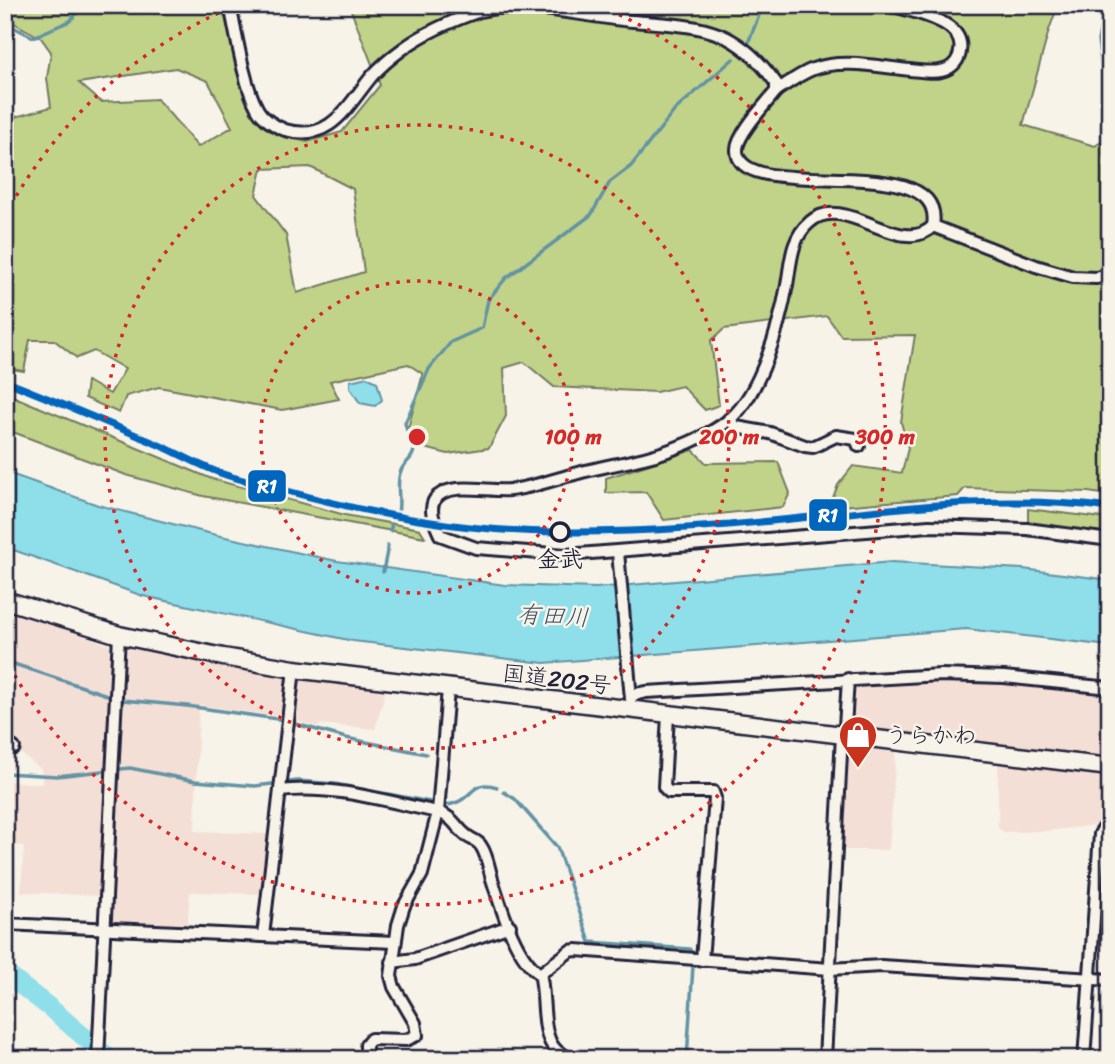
<svg xmlns="http://www.w3.org/2000/svg" width="1115" height="1064" font-family="Sriracha,'Klee One',sans-serif">
	<rect width="100%" height="100%" fill="#f7f3e8"/>
	<filter id="ink" filterUnits="userSpaceOnUse"><feTurbulence type="fractalNoise" baseFrequency=".0143" numOctaves="2"/><feDisplacementMap in="SourceGraphic" scale="14" xChannelSelector="R" yChannelSelector="G"/><feConvolveMatrix kernelMatrix="1 2 1 2 8 2 1 2 1" color-interpolation-filters="sRGB"/></filter>
	<g filter="url(#ink)">
		<g fill="#f4dfd6">
			<polygon points="5,609 110,645 112,659 101,896 21,892 24,846 5,845 5,781 43,784 41,769 5,741"/>
			<polygon points="127,649 192,657 290,677 386,689 375,729 320,724 318,727 284,717 199,705 195,831 271,834 262,894 190,892 187,929 108,925 120,706"/>
			<polygon points="935,681 1027,683 1110,694 1110,759 848,728 852,685"/>
			<polygon points="847,743 896,753 889,850 842,850"/>
			<polygon points="998,764 1110,775 1110,820 1098,825 1046,831 1004,832 998,828"/>
		</g>
		<g fill="#c1d388" stroke="#727a62" stroke-width="2" fill-rule="evenodd">
			<path d="M5 5H222L245 92 256 117 280 135 307 142 342 132 380 85 349 5H1058L1049 30 1023 125 1095 146 1110 136V495L1088 492 965 488 958 496 829 507 838 485 853 466 902 473 908 448 901 422 915 335 841 336 827 316 724 329 711 341 719 405 705 410 682 386 656 392 554 387 524 362 504 368 506 416 489 448 448 454 420 447 408 428 423 374 408 364 330 381 339 399 282 410 159 387 126 396 119 413 85 398 87 381 110 394 125 369 94 351 77 358 54 340H30L24 371 5 368V122L12 118 51 107 47 78 51 52 41 38 5 18ZM176 68 208 81 232 127 198 147 157 99 101 102 79 83ZM310 167 353 189 364 272 297 293 286 235 256 195 262 169Z"/>
			<polygon points="5,393 212,479 345,515 420,529 425,537 203,496 126,475 5,429"/>
			<polygon points="693,450 706,463 778,462 790,493 783,507 664,520 646,492 606,493 606,478"/>
			<polygon points="1028,509 1110,519 1110,535 1028,524"/>
		</g>
		<g fill="#8edfea" stroke="#6393a4" stroke-width="2">
			<polygon points="367,377 377,382 382,400 375,406 360,403 350,388 350,381"/>
			<polygon points="5,472 98,505 216,535 337,561 505,585 596,588 892,562 1023,569 1110,580 1110,646 966,629 544,663 353,641 143,596 5,547"/>
		</g>
		<g fill="none" stroke-linecap="round" stroke-linejoin="round">
			<g stroke="#6393a4" stroke-width="3.5">
				<polyline points="1095,5 1102,20 1098,41 1110,118"/>
				<polyline points="5,23 33,37 70,21 83,5"/>
				<polyline points="748,43 763,5"/>
				<path d="M398 513C401 500 396 487 400 473 404 460 413 463 415 445L408 434 405 423 429 369 451 342 482 328 488 300 506 278 591 215 610 182 631 166 675 110 733 59"/>
				<polyline points="390,531 392,524"/>
				<polyline points="383,572 388,546"/>
				<polyline points="5,661 107,695"/>
				<polyline points="123,700 187,706 284,720"/>
				<polyline points="296,724 346,738 426,754"/>
				<path d="M5 773 57 776 130 768 195 781 255 786 298 781 335 784 446 805C474 802 470 778 497 787"/>
				<polyline points="504,792 515,799 557,847 590,942 690,949 693,966 687,1059"/>
			</g>
			<polyline stroke="#8edfea" stroke-width="19" points="5,973 49,1007 110,1059"/>
			<defs>
				<g id="minor">
					<path d="M230 5C236 33 244 85 257 108 262 118 274 126 285 130 331 143 347 106 372 76 381 66 393 56 404 48 426 32 454 20 480 11 530 0 583 17 633 21 699 27 733 24 776 83V91C766 104 738 133 737 149 734 208 947 144 933 226 901 259 844 191 810 222 791 238 791 262 787 285 780 324 761 393 730 419 710 436 669 452 644 458 620 464 595 468 571 475 552 480 530 488 510 490 489 492 454 482 438 496 426 506 435 524 440 535L476 548 566 555 929 526 1027 529 1110 540"/>
					<path d="M776 91C788 83 800 74 813 69 842 58 880 67 910 70 921 71 937 74 947 69 954 66 959 59 960 52 966 20 913 13 891 5"/>
					<polyline points="933,226 1036,266 1073,277 1096,278 1110,275"/>
					<polyline points="729,419 736,427 770,433 805,446 813,447 836,436 856,439 859,446"/>
					<polyline points="618,552 631,699"/>
					<polyline points="632,695 646,692 941,675 1004,677 1110,688"/>
					<polyline points="668,715 664,787 669,792 713,792 715,798 702,960"/>
					<polyline points="5,742 14,748"/>
					<path d="M280 791C333 784 387 802 438 812 455 818 455 827 467 836 472 840 477 840 481 846 488 856 489 871 493 882 502 910 516 958 540 974 546 994 540 1035 556 1050 560 1054 567 1056 571 1059"/>
					<polyline points="5,924 394,942"/>
					<polyline points="263,936 294,669"/>
					<polyline points="392,962 415,959 510,926"/>
					<polyline points="540,974 570,951 576,950 830,969 881,966 1110,980"/>
					<polyline points="98,1059 119,635"/>
					<polyline points="366,1059 366,1045 371,1039 406,1040 417,1035 415,1023 394,987 391,976 398,925 404,906 422,874 438,812 448,689"/>
					<polyline points="825,1059 842,735 845,727 848,679"/>
					<polyline points="1084,1059 1100,834 1104,827 1110,824"/>
				</g>
				<polyline id="highway" points="5,600 119,635 223,657 294,669 1110,767"/>
			</defs>
			<use href="#minor" stroke="#22223b" stroke-width="16"/>
			<use href="#highway" stroke="#22223b" stroke-width="21"/>
			<use href="#minor" stroke="#f7f3e8" stroke-width="10"/>
			<use href="#highway" stroke="#f7f3e8" stroke-width="16"/>
			<defs>
				<path id="rail-1" d="M5 381C60 403 114 425 168 449 185 457 201 466 220 473 239 480 260 484 280 489 372 515 464 532 560 532 646 533 735 525 821 516 917 506 1013 495 1110 508"/>
			</defs>
			<use href="#rail-1" stroke="#f7f3e8" stroke-width="12"/>
			<use href="#rail-1" stroke="#0065bd" stroke-width="7"/>
		</g>
	</g>
	<g fill="none" stroke="#d62828" stroke-width="3.5" stroke-dasharray="3.5 7">
		<circle cx="417" cy="437" r="156"/>
		<circle cx="417" cy="437" r="312"/>
		<path d="M6 214A468 468 0 0 1 234 6M600 6A468 468 0 1 1 6 660"/>
	</g>
	<defs>
		<symbol id="shop-pin" viewBox="-11 -11 22 30"><path d="M0 17L-7.5 6A9.5 9.5 0 1 1 7.5 6Z" fill="#c8321e" stroke="#f7f3e8"/><path d="M-5-2.5h2.3a2.7 3.5 0 0 1 5.4 0H5L5.5 6h-11ZM-1.5-2.5h3a1.5 2.3 0 0 0-3 0Z" fill="#fff"/></symbol>
	</defs>
	<g fill-rule="evenodd">
		<use href="#shop-pin" x="836" y="713" width="44" height="60"/>
	</g>
	<circle fill="#f7f3e8" stroke="#22223b" stroke-width="3.5" cx="560" cy="532" r="9"/>
	<g text-anchor="middle" stroke-width="5" stroke-linejoin="round" paint-order="stroke">
		<g font-size="23" font-weight="bold" fill="#22223b" stroke="#f7f3e8">
			<text x="560" y="567">金武</text>
		</g>
		<g font-size="23" fill="#22223b" stroke="#f7f3e8">
			<text transform="translate(557 679) rotate(7)" y="8">国道202号</text>
		</g>
		<g font-size="23" fill="#22223b" stroke="#f7f3e8" text-anchor="start">
			<text x="885" y="743">うらかわ</text>
		</g>
		<g font-size="24" font-style="italic" fill="#3d5167" stroke="#f7f3e8">
			<text transform="translate(553 616) rotate(3)" y="8">有田川</text>
		</g>
	</g>
	<circle cx="417" cy="437" r="10" fill="#d62828" stroke="#f7f3e8" stroke-width="3.5"/>
	<g font-size="21" text-anchor="middle" font-weight="bold" fill="#d62828" stroke="#f7f3e8" stroke-width="5" stroke-linejoin="round" paint-order="stroke">
		<text x="573" y="444">100 m</text>
		<text x="729" y="444">200 m</text>
		<text x="885" y="444">300 m</text>
	</g>
	<g stroke="#f7f3e8" stroke-width="2.5">
		<rect x="247" y="469" width="40" height="34" rx="7" fill="#0065bd"/>
		<rect x="808" y="498" width="40" height="34" rx="7" fill="#0065bd"/>
	</g>
	<g font-size="19" text-anchor="middle" font-weight="bold" fill="#fff">
		<text x="267" y="493">R1</text>
		<text x="828" y="522">R1</text>
	</g>
	<rect width="1115" height="1064" fill="none" stroke="#f7f3e8" stroke-width="28"/>
	<rect x="14" y="14" width="1087" height="1036" fill="none" stroke="#22223b" stroke-width="2.5" filter="url(#ink)"/>
</svg>
